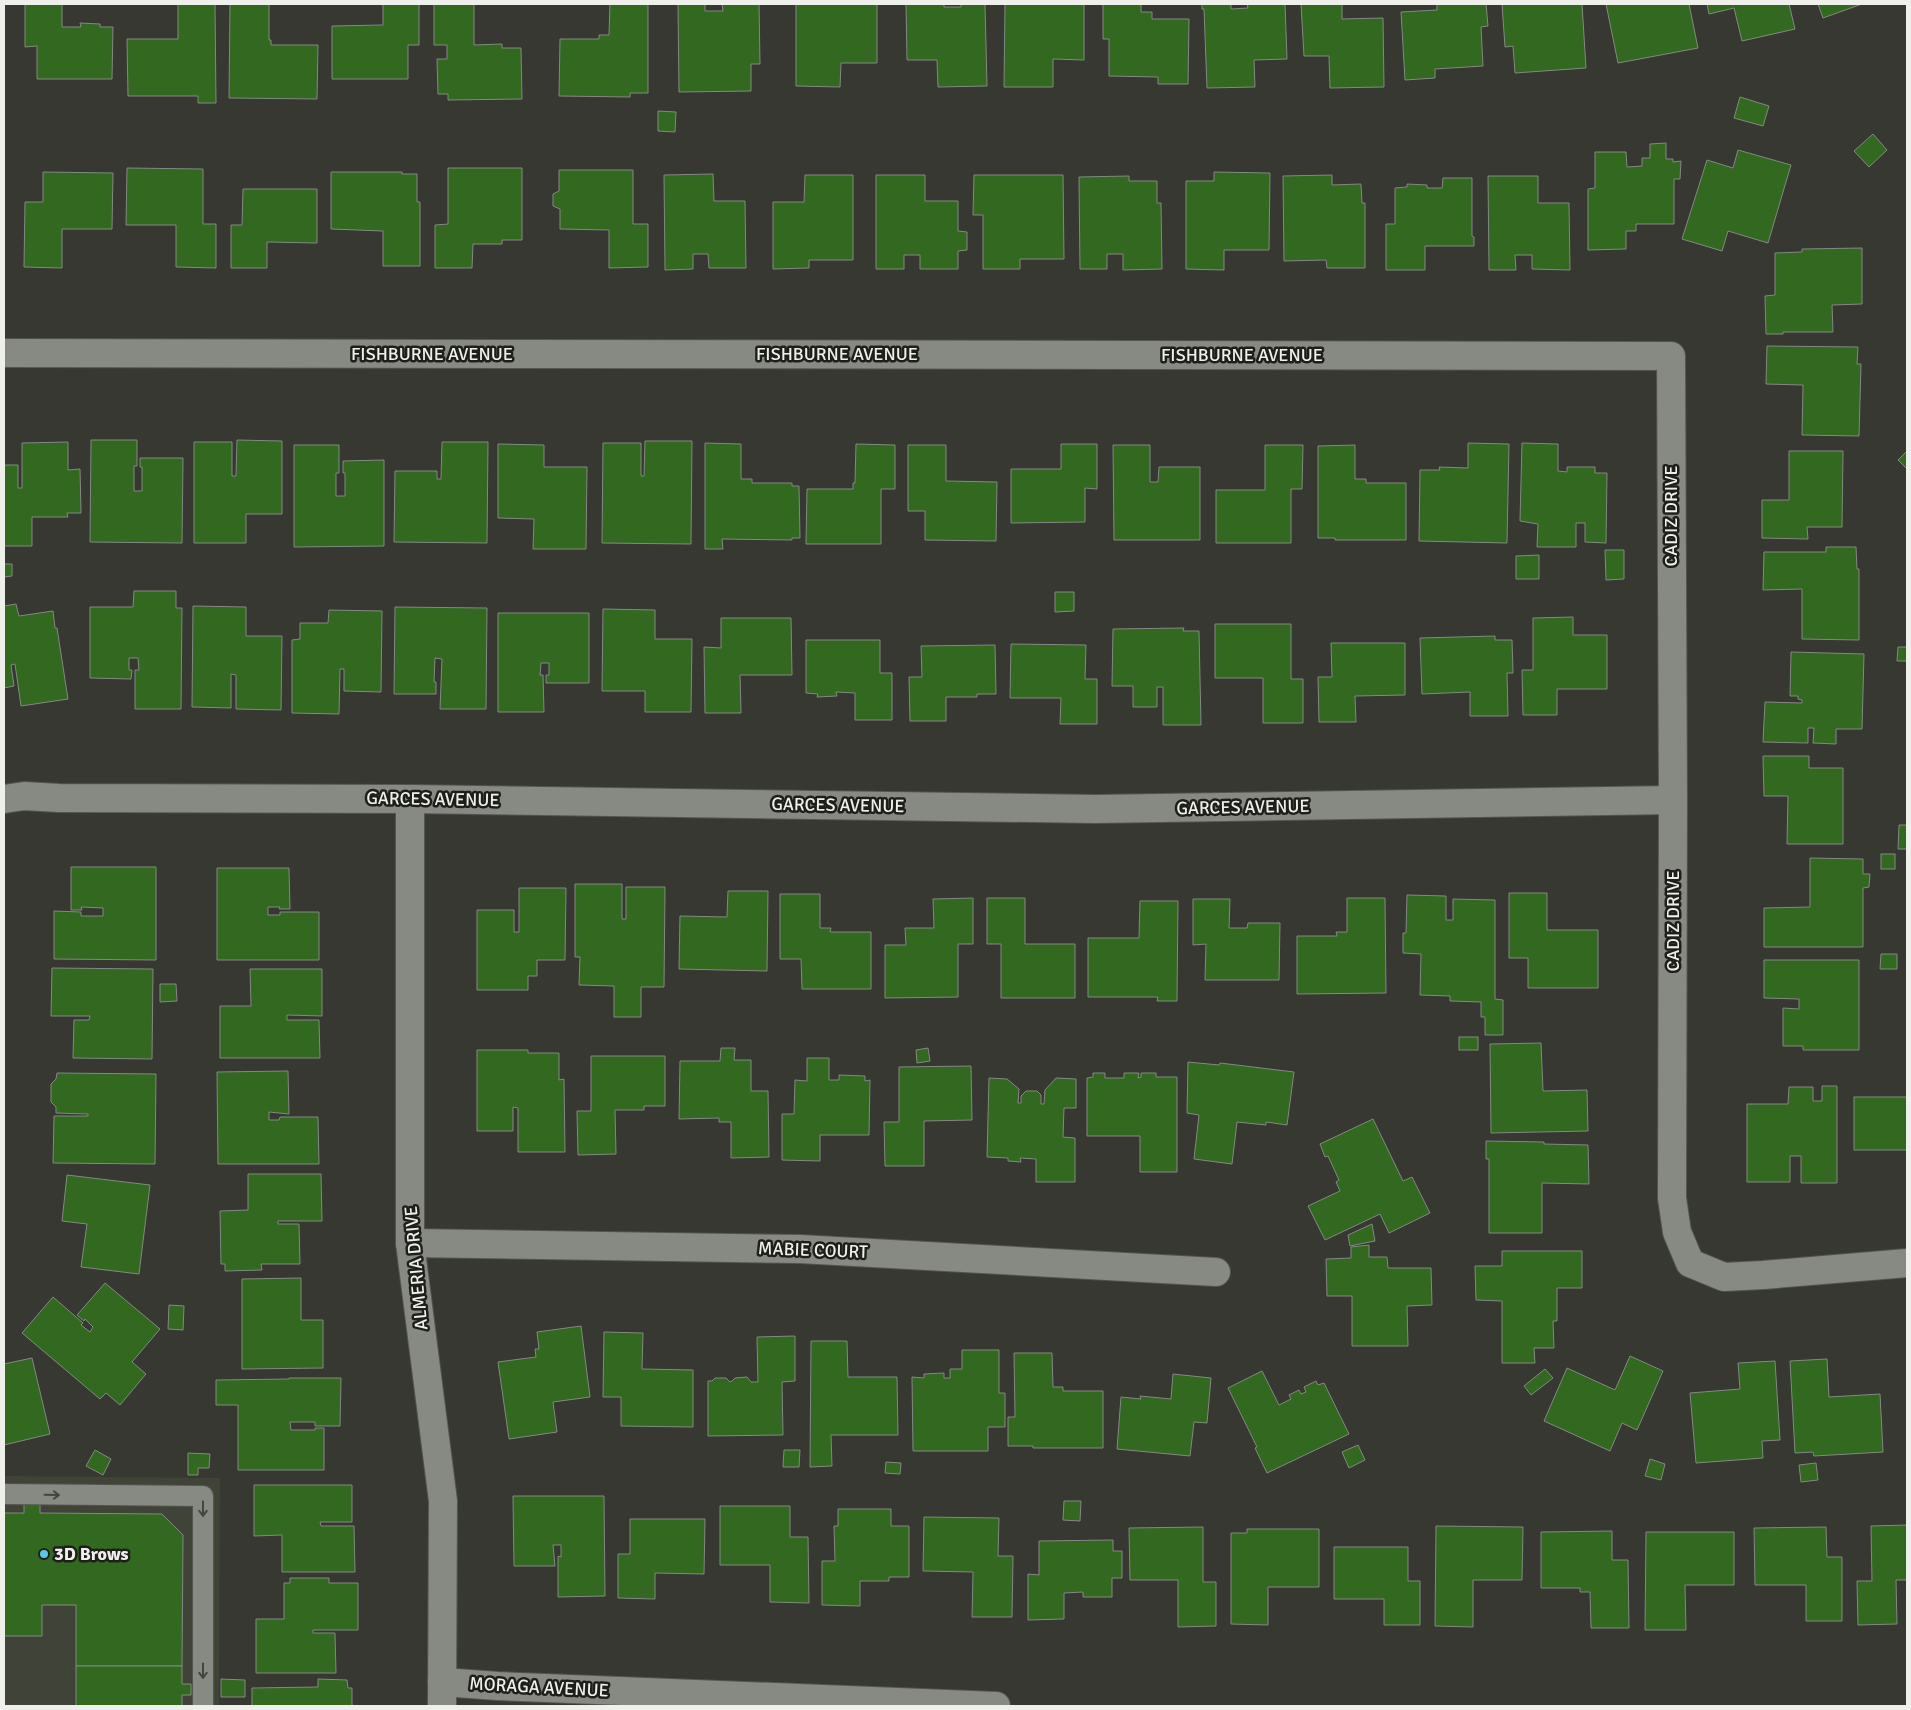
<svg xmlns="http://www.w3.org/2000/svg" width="1911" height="1710" font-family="Signika,sans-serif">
	<rect width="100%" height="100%" fill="#363831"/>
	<polygon fill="#404337" points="4,1476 220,1478 219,1706 4,1706"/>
	<g fill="#32681f" stroke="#848983">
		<polygon points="25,4 62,4 62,27 81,27 80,23 100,24 100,27 113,27 112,79 37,79 37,46 25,47"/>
		<polygon points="178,4 215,4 216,103 198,103 198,96 128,96 127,39 178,39"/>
		<polygon points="230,4 269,4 269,40 271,40 271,45 318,45 317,99 229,98"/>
		<polygon points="383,4 419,4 419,45 408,45 408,79 332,79 332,26 383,25"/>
		<polygon points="434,4 474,4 474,45 502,44 502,48 521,48 522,99 448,100 448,94 438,94 437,59 447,59 447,45 434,45"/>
		<polygon points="610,4 648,4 648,93 630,93 630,97 559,96 560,39 599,39 599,35 609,35"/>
		<polygon points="678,4 705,4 705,11 723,11 722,4 759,4 760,64 751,64 751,91 679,92"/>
		<polygon points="796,4 877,4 877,63 841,63 840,87 796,86"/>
		<polygon points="906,4 944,4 944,7 961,7 961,4 985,4 987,86 938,87 937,60 907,60"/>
		<polygon points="1005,4 1084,4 1084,60 1053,59 1053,87 1004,87"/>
		<polygon points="1103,4 1141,4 1141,12 1152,12 1152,19 1189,19 1188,84 1158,84 1158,77 1109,76 1109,39 1103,39"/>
		<polygon points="1202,4 1231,4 1231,9 1248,8 1247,4 1285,4 1287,59 1254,60 1255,87 1207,88 1204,9 1202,9"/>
		<polygon points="1301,4 1342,4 1342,19 1383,18 1384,87 1330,88 1329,56 1304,56"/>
		<polygon points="1437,4 1486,4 1488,26 1481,27 1483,66 1435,69 1435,78 1405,80 1401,12 1437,10"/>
		<polygon points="1502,4 1582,4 1586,68 1515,73 1513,46 1505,47"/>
		<polygon points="1606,4 1689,4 1698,48 1618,63"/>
		<polygon points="1707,4 1789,4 1795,29 1742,41 1734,8 1709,14"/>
		<polygon points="1818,4 1862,4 1823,18"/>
		<polygon points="1740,97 1769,106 1763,126 1734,118"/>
		<polygon points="658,111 676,112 675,132 658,131"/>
		<polygon points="1873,134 1887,150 1869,167 1854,151"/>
		<polygon points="1666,143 1666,159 1673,159 1673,162 1681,161 1680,179 1674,179 1674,224 1636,224 1636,231 1626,231 1626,249 1588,250 1588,189 1595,188 1595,152 1626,152 1627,167 1642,166 1642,158 1650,158 1650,144"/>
		<polygon points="1738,150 1791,165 1768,243 1728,231 1722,251 1682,239 1707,160 1733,168"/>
		<polygon points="127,168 203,169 203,224 216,224 216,268 176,267 176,225 126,225"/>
		<polygon points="448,168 522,168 522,240 502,240 502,244 473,244 472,268 435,268 435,225 448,224"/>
		<polygon points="559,170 633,170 633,224 648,224 648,267 609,268 609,230 560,229 560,209 553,206 553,194 559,191"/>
		<polygon points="43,172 113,173 112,229 62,229 62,268 24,267 25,202 43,202"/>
		<polygon points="331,172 402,172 402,174 417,174 417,202 420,202 420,266 383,266 383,231 331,229"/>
		<polygon points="1214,172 1270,173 1269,250 1224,250 1224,270 1186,269 1186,181 1214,181"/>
		<polygon points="713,174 714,201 745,201 746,268 709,268 708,254 693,254 693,269 665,270 664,175"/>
		<polygon points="805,175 853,175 853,260 809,260 809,268 773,269 773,202 804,202"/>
		<polygon points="876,175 925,175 925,201 958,201 958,231 967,232 967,250 958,251 958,269 920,269 920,255 904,255 904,269 876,269"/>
		<polygon points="974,175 1063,175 1064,259 1020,259 1020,269 983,269 983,215 973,215"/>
		<polygon points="1332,175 1332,185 1361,184 1362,203 1365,203 1365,268 1327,268 1326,260 1284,261 1283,176"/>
		<polygon points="1129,176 1129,181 1157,181 1157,203 1161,203 1162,269 1123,270 1123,254 1107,254 1107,269 1080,269 1079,177"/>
		<polygon points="1488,176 1538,176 1538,203 1569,203 1570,270 1532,269 1532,255 1515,255 1516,270 1489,270"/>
		<polygon points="1443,178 1472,178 1472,236 1474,237 1474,246 1425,246 1425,270 1386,270 1386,224 1395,224 1395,188 1407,187 1407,184 1427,185 1427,188 1442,188"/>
		<polygon points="243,189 317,189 317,243 267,242 267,268 231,268 231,225 242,225"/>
		<polygon points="1862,248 1862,304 1832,305 1833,332 1783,332 1783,334 1766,334 1765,296 1775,295 1775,253 1802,252 1802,249"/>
		<polygon points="1767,346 1858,347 1857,364 1861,364 1859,436 1802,435 1803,385 1766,384"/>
		<polygon points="91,440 137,440 137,466 134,466 134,491 142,491 142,467 140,467 140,458 183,458 182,543 90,542"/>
		<polygon points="237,440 282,441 282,514 246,514 246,543 194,543 194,442 232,442 232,476 236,476"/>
		<polygon points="645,441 692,441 691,544 602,543 603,443 641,443 641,476 644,476"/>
		<polygon points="68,442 68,470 80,469 81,513 67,513 68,517 32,517 32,546 4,546 4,465 18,465 18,488 22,488 22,443"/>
		<polygon points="442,442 488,442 487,543 394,542 395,471 437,471 437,479 441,479"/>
		<polygon points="705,443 741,444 741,479 752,479 752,483 792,483 792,486 799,486 800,538 792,538 792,540 722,539 723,549 705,549"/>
		<polygon points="1468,443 1509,444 1507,543 1419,541 1420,470 1440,470 1439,467 1468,468"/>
		<polygon points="1522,443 1558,444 1558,471 1567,472 1567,467 1595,467 1595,473 1607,473 1606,543 1585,542 1585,523 1576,523 1576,547 1537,547 1538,524 1520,521"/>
		<polygon points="498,444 544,445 544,467 587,467 586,549 533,549 534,519 498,518"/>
		<polygon points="856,444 895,445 895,489 881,489 881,544 806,544 807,489 853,489 853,483 855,483"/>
		<polygon points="1061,444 1097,444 1097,489 1085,488 1085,522 1011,523 1011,469 1061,469"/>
		<polygon points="294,445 339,445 339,473 336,473 336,496 345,496 345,473 343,473 343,461 384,460 384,546 294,547"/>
		<polygon points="908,445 946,445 946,481 997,482 996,541 925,540 925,511 908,511"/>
		<polygon points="1113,445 1150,445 1150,482 1158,482 1159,467 1200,467 1200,540 1114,540"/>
		<polygon points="1265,445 1303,445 1302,489 1291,489 1291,543 1216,543 1216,490 1265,490"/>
		<polygon points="1355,445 1355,479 1366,479 1366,483 1406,483 1406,540 1335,540 1335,538 1318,538 1318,446"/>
		<polygon points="1789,451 1843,451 1842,527 1807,527 1808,539 1762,538 1762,500 1789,500"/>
		<polygon points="1907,451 1907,469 1898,460"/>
		<polygon points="1826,547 1856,547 1857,569 1859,569 1859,640 1802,639 1802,589 1763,590 1764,552 1826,552"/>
		<polygon points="1605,550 1624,550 1624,579 1606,580"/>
		<polygon points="1539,555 1539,579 1516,579 1516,556"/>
		<polygon points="4,564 12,564 12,576 4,577"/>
		<polygon points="134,591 176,591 176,608 182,608 181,709 135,709 135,670 139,670 138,658 129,658 129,670 132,670 131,679 90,678 90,607 133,607"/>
		<polygon points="1055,592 1074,592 1074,611 1055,612"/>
		<polygon points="16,604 19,616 53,611 55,628 57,628 68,699 21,706 15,664 11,665 14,686 4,688 4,606"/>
		<polygon points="193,606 246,607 246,636 282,636 281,710 236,709 236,675 231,674 231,708 192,707"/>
		<polygon points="395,607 487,608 486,709 440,709 442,659 435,658 434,682 436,682 436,694 394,694"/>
		<polygon points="603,609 655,610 655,639 692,639 691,712 645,712 645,691 602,691"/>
		<polygon points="329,610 382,611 381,692 344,691 344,669 340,669 339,714 292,713 292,640 300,639 300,623 328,623"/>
		<polygon points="498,613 589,613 589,683 546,683 546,675 549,675 549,663 541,663 540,675 543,675 544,712 498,712"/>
		<polygon points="1573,617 1573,635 1607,635 1607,689 1557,689 1557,715 1523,715 1522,670 1533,670 1533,618"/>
		<polygon points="721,618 791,618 792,675 740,675 741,713 705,713 704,647 721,648"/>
		<polygon points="1215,624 1291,624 1291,679 1303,679 1303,723 1263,723 1263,678 1215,678"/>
		<polygon points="1184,628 1183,631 1199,631 1201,725 1163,725 1163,687 1157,687 1157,707 1133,707 1133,686 1112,686 1113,629"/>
		<polygon points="1495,636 1495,640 1512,640 1513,673 1507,673 1508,716 1470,716 1470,692 1422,694 1420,638"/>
		<polygon points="806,640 880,640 880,673 892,673 892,720 855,720 855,693 836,692 837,696 817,697 818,694 806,693"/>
		<polygon points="1331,643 1405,643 1405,695 1355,696 1356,722 1319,722 1318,677 1332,677"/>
		<polygon points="1011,644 1086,645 1085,679 1097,679 1097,724 1060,724 1061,698 1010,698"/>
		<polygon points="995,645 996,694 977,694 977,697 946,697 946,721 910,721 909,677 922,677 921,646"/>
		<polygon points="1898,647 1907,647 1907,661 1897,661"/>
		<polygon points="1791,652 1864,654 1862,729 1836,729 1836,744 1813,743 1814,728 1808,728 1808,743 1763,742 1765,702 1802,703 1802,700 1798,699 1798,696 1790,696"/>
		<polygon points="1763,756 1809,756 1809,768 1843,768 1843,844 1787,844 1788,796 1764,796"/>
		<polygon points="1899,825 1907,825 1907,849 1898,849"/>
		<rect x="1881" y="854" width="14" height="15"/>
		<polygon points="1810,858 1863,859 1863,874 1870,874 1869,887 1863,888 1863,947 1764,947 1764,908 1810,907"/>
		<polygon points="71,867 156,867 156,960 54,959 54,911 81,912 81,916 103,916 103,908 81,907 82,910 71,910"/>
		<polygon points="217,868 289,868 290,909 279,909 280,907 268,907 268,915 280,915 280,912 319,912 319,960 217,960"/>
		<polygon points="575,884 622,884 622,919 626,919 626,887 665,887 664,987 641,987 641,1017 614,1017 614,986 579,985 580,957 575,957"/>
		<polygon points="519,888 566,888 565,960 537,960 537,976 528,976 528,990 477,990 477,910 514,910 514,932 519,932"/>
		<polygon points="728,891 768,891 767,971 679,969 680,916 727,917"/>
		<polygon points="1509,893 1547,893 1547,930 1598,930 1598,988 1528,988 1528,958 1509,958"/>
		<polygon points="780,894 820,894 820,928 831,928 830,932 871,932 871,989 802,989 801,959 780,959"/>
		<polygon points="1407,895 1446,896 1446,920 1453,920 1453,899 1495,900 1495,999 1503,1000 1503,1035 1485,1035 1485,1017 1481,1017 1481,1002 1450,1001 1450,996 1420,995 1421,954 1403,953 1403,933 1406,933"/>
		<polygon points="973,898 973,944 958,944 958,997 885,998 885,945 906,945 905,928 934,928 933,899"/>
		<polygon points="987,898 1025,898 1025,944 1075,944 1075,998 1001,998 1001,944 987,944"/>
		<polygon points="1347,898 1385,898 1386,993 1297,994 1297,936 1337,936 1336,932 1347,932"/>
		<polygon points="1193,899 1230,899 1229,928 1247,928 1248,923 1280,923 1279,980 1205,980 1206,944 1193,945"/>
		<polygon points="1140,901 1178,901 1177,1001 1157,1001 1158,997 1088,997 1088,938 1139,938"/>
		<polygon points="1881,954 1897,954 1897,969 1880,969"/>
		<polygon points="1764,960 1859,960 1859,1050 1803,1050 1803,1046 1783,1046 1783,1008 1799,1009 1799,999 1764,998"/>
		<polygon points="52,968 153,969 152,1059 73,1058 74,1020 89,1020 90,1016 51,1016"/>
		<polygon points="250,969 322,969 322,1016 287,1015 287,1020 319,1020 320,1058 220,1058 220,1006 251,1006"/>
		<polygon points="160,984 176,984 177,1001 160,1002"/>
		<rect x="1459" y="1037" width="19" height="13"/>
		<polygon points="1541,1043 1543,1091 1587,1090 1588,1131 1491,1133 1490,1044"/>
		<polygon points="721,1048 735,1048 734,1060 751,1060 751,1091 768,1091 769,1157 731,1158 731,1122 719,1122 719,1118 679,1119 680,1061 720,1061"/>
		<polygon points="928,1048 930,1061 917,1063 916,1050"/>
		<polygon points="477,1050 528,1050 528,1053 559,1053 559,1080 564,1079 565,1152 518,1152 518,1108 513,1107 513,1131 477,1131"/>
		<polygon points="591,1056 665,1056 665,1106 644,1106 644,1110 615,1110 616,1154 578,1155 577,1111 591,1111"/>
		<polygon points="807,1058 829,1058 829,1080 839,1080 839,1075 865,1076 865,1081 870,1080 869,1135 820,1135 820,1161 782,1160 782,1114 794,1114 795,1080 807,1081"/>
		<polygon points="1188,1062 1219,1065 1220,1063 1294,1072 1287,1125 1266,1122 1266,1125 1237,1122 1232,1164 1194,1159 1199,1115 1187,1113"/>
		<polygon points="971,1066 972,1120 924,1121 924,1166 885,1166 884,1122 899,1122 899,1067"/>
		<polygon points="288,1071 289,1114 269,1112 269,1120 279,1120 280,1117 318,1117 319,1164 218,1164 217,1072"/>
		<polygon points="57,1073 156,1074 155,1164 53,1163 54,1116 88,1116 88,1114 56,1113 56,1107 51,1102 51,1084 56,1079"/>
		<polygon points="1093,1073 1105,1073 1105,1078 1124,1078 1124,1073 1139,1073 1138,1078 1141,1077 1141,1073 1156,1073 1156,1077 1177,1077 1177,1172 1140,1172 1140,1136 1087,1136 1087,1078 1093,1077"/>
		<polygon points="989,1078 1007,1079 1019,1089 1018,1103 1021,1103 1021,1096 1026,1091 1037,1091 1041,1095 1041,1104 1044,1104 1045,1090 1056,1078 1076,1079 1076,1108 1064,1108 1063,1137 1075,1138 1075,1182 1036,1182 1036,1159 1020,1158 1021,1162 1008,1161 1008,1158 987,1157"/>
		<polygon points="1822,1086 1837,1086 1837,1183 1801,1183 1801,1156 1790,1156 1790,1182 1747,1182 1747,1104 1788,1104 1789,1087 1813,1087 1813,1101 1822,1101"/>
		<rect x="1854" y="1097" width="53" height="53"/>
		<polygon points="1373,1119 1403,1181 1412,1177 1430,1213 1389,1233 1380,1214 1325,1240 1308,1206 1340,1191 1336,1182 1339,1180 1328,1156 1325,1157 1320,1144"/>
		<polygon points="1486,1141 1544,1142 1544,1144 1588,1145 1589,1184 1542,1183 1542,1233 1489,1233 1489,1159 1486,1159"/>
		<polygon points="248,1174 321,1174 322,1221 278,1221 278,1224 299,1224 300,1264 261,1264 262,1270 225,1271 225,1264 221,1264 220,1211 248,1210"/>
		<polygon points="67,1175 150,1185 139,1274 81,1267 87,1224 62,1221"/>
		<polygon points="1372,1224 1375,1241 1350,1246 1348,1235"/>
		<polygon points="1369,1245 1369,1257 1387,1257 1388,1268 1431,1268 1432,1305 1407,1306 1408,1346 1352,1346 1352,1296 1327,1296 1326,1259 1351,1258 1351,1247"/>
		<polygon points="1502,1251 1582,1251 1582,1288 1557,1288 1557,1321 1553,1321 1554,1348 1534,1348 1535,1363 1502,1363 1502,1301 1476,1300 1475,1266 1502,1266"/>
		<polygon points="301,1278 301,1320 323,1320 323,1368 242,1369 242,1279"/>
		<polygon points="105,1283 160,1329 132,1362 146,1374 120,1405 106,1393 100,1399 22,1333 53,1297 83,1323 81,1325 90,1332 93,1327 85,1319 84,1321 77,1315"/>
		<polygon points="169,1305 184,1306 183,1330 168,1329"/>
		<polygon points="581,1326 590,1397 553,1402 557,1432 509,1439 498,1362 536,1357 535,1349 539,1349 537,1332"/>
		<polygon points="604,1332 643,1333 642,1369 693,1370 693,1427 621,1426 621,1397 603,1397"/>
		<polygon points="795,1336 795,1381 782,1382 783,1435 708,1436 708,1381 712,1381 715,1378 726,1378 730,1382 732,1381 735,1378 747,1377 751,1382 758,1382 757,1337"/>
		<polygon points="811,1341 847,1341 848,1377 897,1377 898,1435 831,1435 832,1466 810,1467"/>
		<polygon points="962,1350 999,1350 999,1393 1005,1393 1005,1427 988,1427 988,1451 913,1451 912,1377 924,1378 924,1374 944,1373 944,1378 950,1378 950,1369 962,1369"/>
		<polygon points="1014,1353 1052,1353 1053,1387 1063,1387 1063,1391 1103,1391 1103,1448 1033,1448 1033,1446 1008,1446 1008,1417 1015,1417"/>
		<polygon points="1630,1356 1663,1371 1637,1430 1622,1423 1610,1451 1544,1421 1567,1368 1615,1390"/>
		<polygon points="32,1358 50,1434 4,1445 4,1364"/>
		<polygon points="1827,1359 1829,1397 1880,1394 1883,1452 1814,1456 1813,1452 1795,1453 1790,1361"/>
		<polygon points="1775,1361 1780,1440 1762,1441 1763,1458 1696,1463 1690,1393 1740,1389 1738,1363"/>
		<polygon points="1545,1369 1553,1378 1531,1395 1524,1386"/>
		<polygon points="1262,1371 1279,1405 1291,1399 1289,1395 1299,1390 1301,1394 1306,1392 1304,1387 1316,1381 1318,1385 1324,1383 1349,1434 1267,1473 1255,1448 1257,1447 1228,1388"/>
		<polygon points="1173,1374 1211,1378 1207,1423 1194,1422 1190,1456 1117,1449 1121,1397 1141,1399 1140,1396 1171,1399"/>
		<polygon points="289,1378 341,1378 340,1426 315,1426 315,1422 290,1422 291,1430 315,1430 315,1428 324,1428 324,1470 238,1470 238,1405 216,1405 216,1380 289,1379"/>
		<polygon points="1358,1445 1365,1460 1349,1468 1342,1452"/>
		<polygon points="95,1450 111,1459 103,1475 86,1466"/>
		<polygon points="784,1450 800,1450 799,1467 783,1467"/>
		<polygon points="188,1453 210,1454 209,1468 198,1468 198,1475 188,1475"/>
		<polygon points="1650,1459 1665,1464 1661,1480 1645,1476"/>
		<polygon points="886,1462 901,1463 900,1474 885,1473"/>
		<polygon points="1816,1463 1818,1480 1801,1482 1799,1465"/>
		<polygon points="254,1485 352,1485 352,1522 320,1522 321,1526 354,1526 355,1572 282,1572 282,1535 254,1536"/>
		<polygon points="513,1496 604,1496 605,1596 558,1597 558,1556 561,1557 561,1545 553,1545 555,1566 514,1566"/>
		<polygon points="1064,1501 1081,1501 1080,1521 1063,1520"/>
		<polygon points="24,1503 40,1503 40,1513 162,1514 183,1535 182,1666 76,1666 76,1605 42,1605 42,1636 4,1636 4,1513 24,1513"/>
		<polygon points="720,1506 790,1506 790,1537 808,1537 809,1603 770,1602 770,1565 720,1565"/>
		<polygon points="838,1509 891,1509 891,1526 909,1526 909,1577 889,1577 889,1581 860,1581 860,1606 822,1605 822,1561 835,1561 834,1526 838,1526"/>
		<polygon points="924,1517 999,1518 998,1556 1013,1556 1012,1617 972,1617 973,1572 923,1571"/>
		<polygon points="630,1519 705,1519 704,1574 655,1573 655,1599 618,1598 618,1554 630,1554"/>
		<polygon points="1907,1525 1907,1580 1896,1580 1897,1624 1858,1625 1857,1581 1872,1581 1871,1526"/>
		<polygon points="1436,1526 1523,1527 1522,1580 1473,1580 1473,1627 1435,1626"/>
		<polygon points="1203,1527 1203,1582 1216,1582 1216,1626 1178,1627 1178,1580 1130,1580 1129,1528"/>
		<polygon points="1826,1527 1827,1557 1842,1557 1842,1621 1806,1621 1806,1585 1755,1585 1754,1528"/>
		<polygon points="1247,1529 1319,1529 1319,1587 1268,1587 1268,1625 1231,1624 1231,1533 1247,1533"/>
		<polygon points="1612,1531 1612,1560 1628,1560 1629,1628 1591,1628 1590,1592 1580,1592 1580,1588 1541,1588 1541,1532"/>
		<polygon points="1646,1532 1734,1532 1734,1585 1685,1585 1686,1630 1645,1630"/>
		<polygon points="1113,1540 1113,1551 1122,1551 1122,1578 1112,1578 1112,1597 1083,1597 1083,1592 1064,1593 1064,1619 1028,1620 1028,1574 1039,1575 1039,1541"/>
		<polygon points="1334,1547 1408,1547 1408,1581 1420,1581 1420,1625 1384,1625 1384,1599 1334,1599"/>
		<polygon points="290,1578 329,1578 329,1583 358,1583 358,1630 313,1630 313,1633 335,1633 336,1673 256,1673 256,1619 284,1619 284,1583 290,1583"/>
		<polygon points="76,1666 182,1666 182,1684 191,1684 191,1695 182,1695 182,1706 76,1706"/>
		<polygon points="221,1679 245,1680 245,1697 221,1697"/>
		<polygon points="318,1679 347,1680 348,1688 352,1688 352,1706 252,1706 252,1688 318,1687"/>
	</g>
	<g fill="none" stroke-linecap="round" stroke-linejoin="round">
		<defs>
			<polyline id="service" points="4,1494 203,1496 203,1706"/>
			<g id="minor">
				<polyline points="4,353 1671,356 1673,800 1672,1198 1677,1232 1690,1263 1724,1277 1763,1275 1907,1263"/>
				<polyline points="4,799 24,796 59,798 410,799 1095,809 1673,800"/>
				<polyline points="410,799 410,1243 443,1501 442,1706"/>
				<polyline points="410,1243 800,1249 1216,1272"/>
				<polyline points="442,1682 498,1686 996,1706"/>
			</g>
		</defs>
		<use href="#service" stroke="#545550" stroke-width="22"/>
		<use href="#minor" stroke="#545550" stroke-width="30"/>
		<use href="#service" stroke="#878a82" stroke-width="20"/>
		<use href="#minor" stroke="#878a82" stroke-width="28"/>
	</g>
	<defs><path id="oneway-shaft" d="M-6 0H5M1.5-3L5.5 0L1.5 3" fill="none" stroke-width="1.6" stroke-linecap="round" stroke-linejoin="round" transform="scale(1.25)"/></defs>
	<g stroke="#43443f">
		<use href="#oneway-shaft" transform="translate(52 1495) rotate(1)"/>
		<use href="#oneway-shaft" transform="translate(203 1509) rotate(90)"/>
		<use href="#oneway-shaft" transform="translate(203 1671) rotate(90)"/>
	</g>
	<circle fill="#5ac8e6" stroke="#1e1e1b" stroke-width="2" cx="44" cy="1554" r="5"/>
	<g text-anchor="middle" stroke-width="5" stroke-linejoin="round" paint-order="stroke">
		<g font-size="18" fill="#eff0ec" stroke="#1e1e1b">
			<text x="432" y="360">FISHBURNE AVENUE</text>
			<text x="837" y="360">FISHBURNE AVENUE</text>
			<text x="1242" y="361">FISHBURNE AVENUE</text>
			<text transform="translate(1671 516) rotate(-90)" y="6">CADIZ DRIVE</text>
			<text transform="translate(433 799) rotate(1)" y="6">GARCES AVENUE</text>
			<text transform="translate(838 805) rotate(1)" y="6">GARCES AVENUE</text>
			<text transform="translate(1243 807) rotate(-1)" y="6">GARCES AVENUE</text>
			<text transform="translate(1673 921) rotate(-90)" y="6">CADIZ DRIVE</text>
			<text transform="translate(813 1250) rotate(2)" y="6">MABIE COURT</text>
			<text transform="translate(416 1268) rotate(-95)" y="6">ALMERIA DRIVE</text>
			<text transform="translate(539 1687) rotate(3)" y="6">MORAGA AVENUE</text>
		</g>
		<g font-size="18" font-weight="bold" fill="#eff0ec" stroke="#1e1e1b" text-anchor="start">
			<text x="54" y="1560">3D Brows</text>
		</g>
	</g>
	<rect width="1911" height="1710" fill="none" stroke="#eff0ec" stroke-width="10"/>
</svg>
